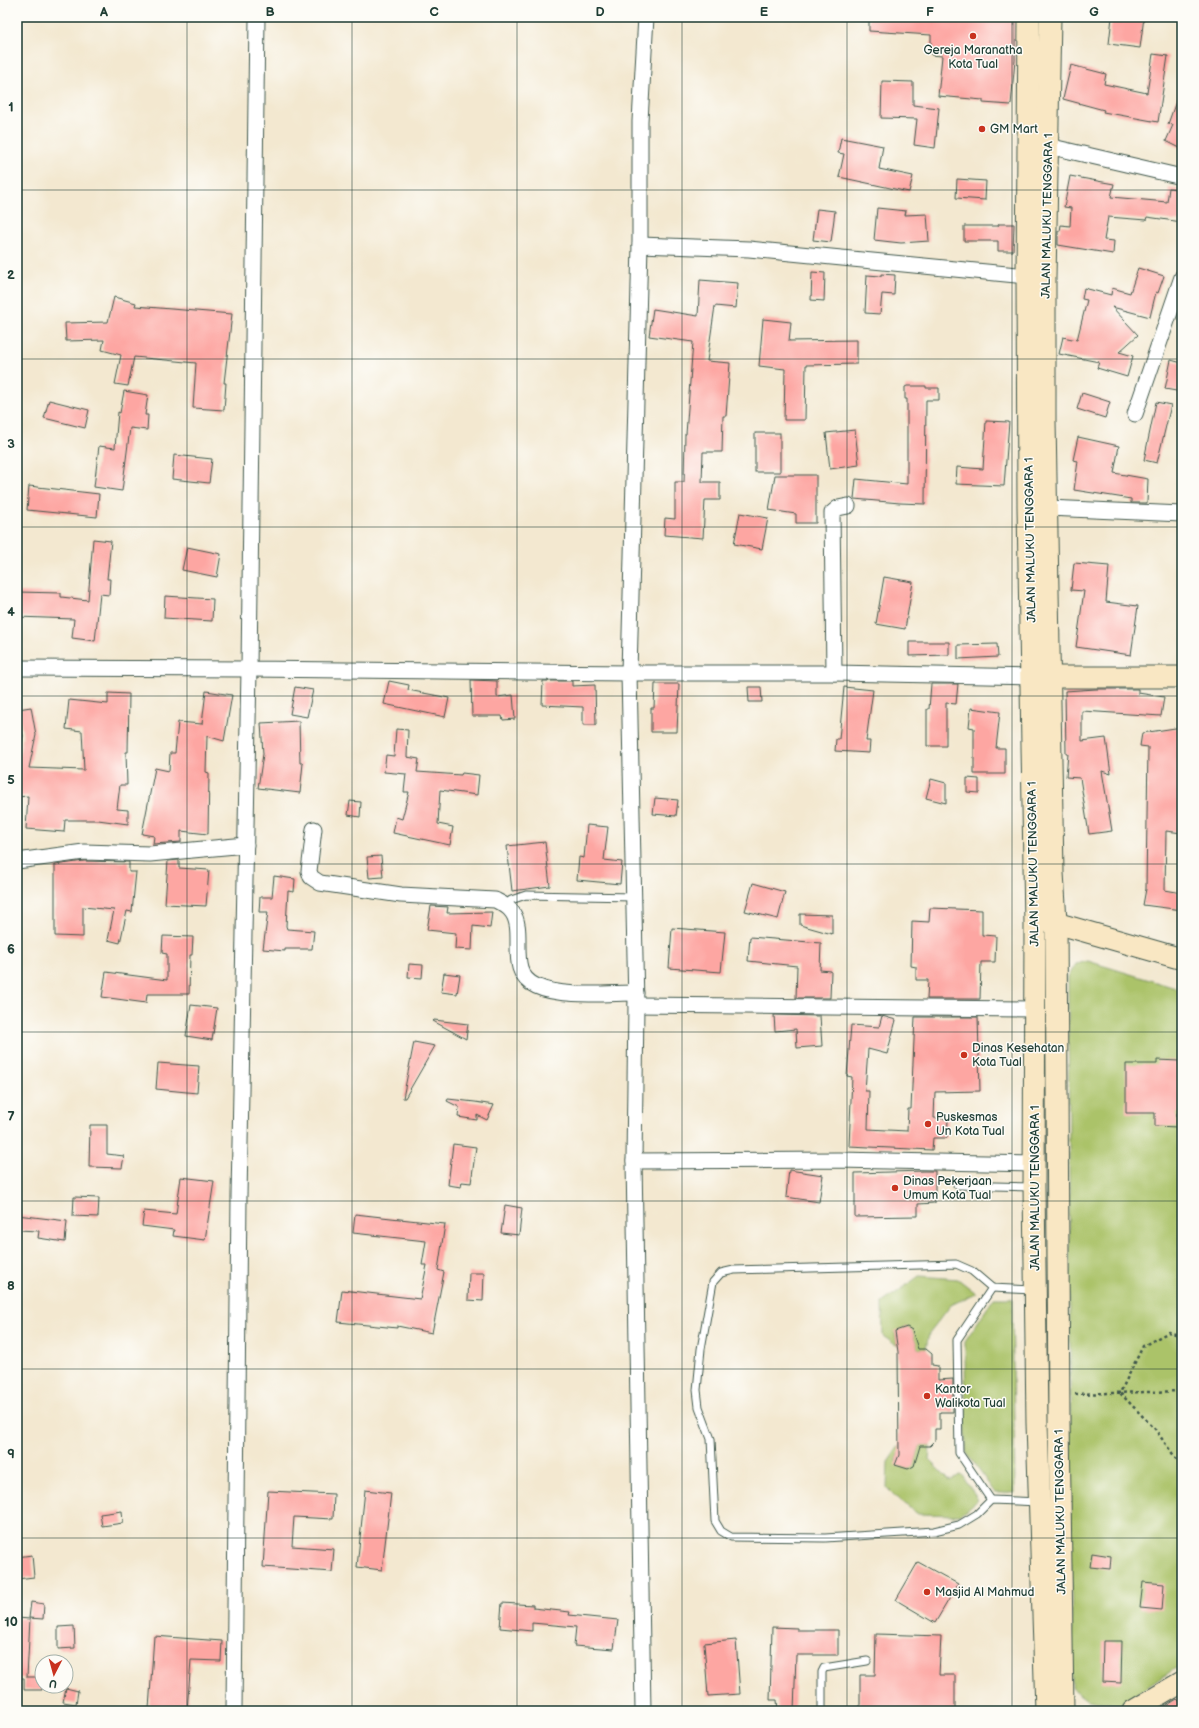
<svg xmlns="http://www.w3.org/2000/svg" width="1199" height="1728" font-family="'Balsamiq Sans',sans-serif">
	<rect width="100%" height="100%" fill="#fdfcf7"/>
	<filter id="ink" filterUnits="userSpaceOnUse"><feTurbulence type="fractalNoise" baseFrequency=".025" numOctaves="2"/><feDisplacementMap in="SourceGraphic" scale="8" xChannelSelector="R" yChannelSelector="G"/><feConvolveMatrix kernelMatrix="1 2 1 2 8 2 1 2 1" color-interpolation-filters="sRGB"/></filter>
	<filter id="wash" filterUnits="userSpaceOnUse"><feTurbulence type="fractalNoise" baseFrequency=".012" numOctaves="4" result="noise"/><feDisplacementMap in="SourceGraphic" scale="16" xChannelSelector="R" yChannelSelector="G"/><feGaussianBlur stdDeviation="0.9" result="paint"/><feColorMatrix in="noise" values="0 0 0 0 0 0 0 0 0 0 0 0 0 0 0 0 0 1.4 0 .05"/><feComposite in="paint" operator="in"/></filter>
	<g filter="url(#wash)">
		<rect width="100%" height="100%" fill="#f3e8d0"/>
		<g fill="#abc369" stroke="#65804e">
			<polygon points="1088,961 1182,990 1182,1664 1120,1705 1088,1700 1072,1688 1068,977 1076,964"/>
			<polygon points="919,1276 958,1279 976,1293 951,1305 929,1333 926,1349 918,1349 912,1330 907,1327 895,1332 897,1346 883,1336 882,1303"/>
			<polygon points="994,1298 1012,1298 1015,1493 995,1493 966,1452 965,1341"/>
			<polygon points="899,1446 902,1446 896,1462 899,1466 908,1469 914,1466 920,1446 930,1446 929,1460 950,1481 961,1474 978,1500 960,1515 918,1514 899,1500 887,1488 888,1462"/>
		</g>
		<g id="blocks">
			<g fill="#fda6a2">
				<polygon points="869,17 1015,17 1015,60 1011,105 983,103 983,100 938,96 942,56 931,55 931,35 869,31"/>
				<polygon points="1112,17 1144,17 1140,48 1109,44"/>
				<polygon points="1153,54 1168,56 1158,122 1103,112 1104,110 1063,99 1071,65 1106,74 1104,84 1147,93"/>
				<polygon points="882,81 913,82 913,105 939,108 935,148 914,145 917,119 881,118"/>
				<polygon points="1180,90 1182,90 1182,149 1166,141 1173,125 1168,124"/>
				<polygon points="841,138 883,146 879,169 913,176 909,192 839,177 844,154 838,153"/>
				<polygon points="1070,176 1114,184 1111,197 1167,202 1169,188 1182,190 1182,222 1147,217 1146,220 1108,217 1104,240 1114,241 1113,254 1058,245 1058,231 1060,231 1061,225 1070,226 1071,208 1064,207"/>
				<polygon points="957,179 986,181 985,200 956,198"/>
				<polygon points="877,208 906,211 905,215 927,214 929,241 901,243 874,240"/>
				<polygon points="817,209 835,211 831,242 813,240"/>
				<polygon points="999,224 1014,224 1013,251 998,251 998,241 964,241 964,226 998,226"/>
				<polygon points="1138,268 1164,276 1158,293 1156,292 1150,317 1112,307 1138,335 1119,352 1133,356 1127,377 1097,368 1099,362 1059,354 1063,337 1077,340 1087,300 1082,299 1084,288 1111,295 1112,288 1130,293"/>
				<polygon points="812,272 825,273 824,301 811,300"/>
				<polygon points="881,274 895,275 894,295 882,294 880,314 865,313 867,275 881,276"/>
				<polygon points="700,280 738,283 736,308 715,306 707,361 730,363 726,416 723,416 722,452 703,452 702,482 720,482 720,500 705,500 703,538 664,535 665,518 675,519 675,482 684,482 685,434 686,434 693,342 649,336 653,309 698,316"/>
				<polygon points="114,297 136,303 135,306 232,314 224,383 226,383 224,410 193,408 196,363 134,357 128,386 115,384 121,355 102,350 104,340 66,341 65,323 108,322"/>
				<polygon points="763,319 791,322 789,341 857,340 857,364 806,365 805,420 784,420 785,369 759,366"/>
				<polygon points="1171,360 1182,363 1182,392 1165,389"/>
				<polygon points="907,386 926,386 926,388 939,388 939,400 926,400 925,504 900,503 854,499 856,479 907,484 907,399 905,399 905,387"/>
				<polygon points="124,391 148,395 145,415 148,415 147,430 130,428 122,491 94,487 99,446 115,448 118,412 120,413"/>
				<polygon points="1082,393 1110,402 1105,418 1077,409"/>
				<polygon points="49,400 89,410 85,428 44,418"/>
				<polygon points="1156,402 1171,405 1157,463 1144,460"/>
				<polygon points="986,421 1009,422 1004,486 956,484 957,467 983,469"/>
				<polygon points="855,430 859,465 830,469 826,433"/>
				<rect x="755" y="433" width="25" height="39"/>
				<polygon points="1078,437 1119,446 1114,473 1148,479 1147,503 1131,503 1131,499 1074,490 1078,461 1073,460"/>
				<polygon points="174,455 212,459 209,483 172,479"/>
				<polygon points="775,475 816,475 816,523 796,523 796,514 769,510"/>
				<polygon points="29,486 99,494 97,517 27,510"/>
				<polygon points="740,513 768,518 762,549 734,544"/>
				<polygon points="93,539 111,541 107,579 110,579 109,595 100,594 95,641 72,638 74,619 17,617 17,592 61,593 61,597 88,600"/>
				<polygon points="187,547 221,554 217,577 182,570"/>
				<polygon points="1074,563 1109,566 1106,602 1138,606 1131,655 1076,647 1084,591 1071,590"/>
				<polygon points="884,577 913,582 905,629 876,624"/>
				<polygon points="165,596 213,599 212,621 164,618"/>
				<polygon points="909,642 949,642 949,655 909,656"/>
				<polygon points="997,644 998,657 958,659 958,645"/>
				<polygon points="471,680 497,681 497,697 513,695 515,719 503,720 502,716 472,716"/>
				<polygon points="389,681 409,685 408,690 449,698 445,717 384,704"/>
				<polygon points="543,681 572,681 572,686 595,685 596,725 583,725 583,707 542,705"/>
				<polygon points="655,684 679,684 677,732 651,732 651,708 654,708"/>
				<polygon points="931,684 958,684 956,704 946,703 946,746 927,746 927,709 929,709"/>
				<polygon points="295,687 313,690 307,717 290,714"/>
				<polygon points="748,687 761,687 762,702 749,702"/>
				<polygon points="844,687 873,690 866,741 870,741 869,753 835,751 836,739 839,739"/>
				<polygon points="1096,689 1138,689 1138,693 1164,697 1161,716 1082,711 1082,741 1106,738 1111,774 1102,771 1112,831 1089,834 1080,778 1066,777 1068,754 1066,754 1065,691"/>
				<polygon points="206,691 232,695 224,741 207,736 206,772 209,773 208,834 181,831 181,842 153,844 154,836 142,834 155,768 169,771 170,753 175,753 178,722 202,724"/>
				<polygon points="108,693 129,694 128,752 126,752 127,785 120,785 117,809 128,810 128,824 98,820 65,820 64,832 26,829 28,796 17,797 17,764 23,736 18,709 31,707 36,735 29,768 84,770 82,731 66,729 69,700 108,704"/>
				<polygon points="971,708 1000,712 996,748 1005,748 1005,774 974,774 974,728 969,727"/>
				<polygon points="299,721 300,763 303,763 300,793 258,788 263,754 261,723"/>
				<polygon points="1182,727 1182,833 1166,831 1165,890 1182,893 1182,910 1143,905 1146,889 1148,747 1140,746 1142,733"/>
				<polygon points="396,729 408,730 407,757 419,759 417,772 461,775 462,773 479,775 477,795 440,790 438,824 453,827 450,845 393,833 396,817 402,819 409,792 404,792 406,774 384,772 386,755 394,756"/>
				<polygon points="967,778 979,779 979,793 967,792"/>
				<polygon points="931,779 946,783 946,803 926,798"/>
				<polygon points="655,798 678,800 676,816 653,814"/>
				<polygon points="350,801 361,802 360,817 348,815"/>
				<polygon points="587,825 608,827 604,860 622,862 620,884 577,880 579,857 584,858"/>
				<polygon points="545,842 550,886 512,891 507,846"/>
				<polygon points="381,856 383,877 369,878 367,857"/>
				<polygon points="179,860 179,868 209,870 206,906 165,904 168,861"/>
				<polygon points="84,861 129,862 129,872 136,872 132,912 127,911 120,943 108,940 114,910 83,907 83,937 55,936 55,865"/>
				<polygon points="274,876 295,879 294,892 288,891 286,926 287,929 314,931 312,949 285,949 285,951 263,949 268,912 259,912 260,897 272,897"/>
				<polygon points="753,883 785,892 778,919 745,911"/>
				<polygon points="431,906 448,907 447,913 492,912 490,928 473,926 472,950 455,949 456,933 427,930"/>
				<polygon points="930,908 982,910 982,935 996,936 995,962 981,962 980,999 927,999 928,980 916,980 916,967 911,966 912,921 929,922"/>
				<polygon points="800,914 832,915 832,934 800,925"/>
				<polygon points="672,928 725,932 721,972 669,968"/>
				<polygon points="163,936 193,937 192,955 190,955 189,994 147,994 146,1003 102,997 106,972 167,980 167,954 162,953"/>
				<polygon points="750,937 821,943 820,970 831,971 830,998 796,998 797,966 748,961"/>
				<polygon points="409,964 423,965 422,978 408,977"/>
				<polygon points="444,973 460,975 457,994 441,992"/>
				<polygon points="191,1005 217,1008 212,1040 186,1036"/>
				<polygon points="774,1015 820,1016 822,1046 797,1048 796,1029 775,1031"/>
				<polygon points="882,1016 896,1020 887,1054 868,1049 865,1091 869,1091 868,1129 907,1131 908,1109 911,1109 915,1017 978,1017 980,1091 935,1092 934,1118 948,1119 947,1138 933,1138 932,1150 849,1146 852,1077 847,1076 851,1025 879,1027"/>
				<polygon points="434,1020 468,1024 466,1039 433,1021"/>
				<polygon points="414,1042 435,1046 405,1098 403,1098"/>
				<polygon points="1157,1060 1179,1061 1179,1065 1182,1065 1182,1113 1177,1113 1177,1127 1155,1126 1155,1113 1126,1113 1126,1064 1157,1064"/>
				<polygon points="158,1063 199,1066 197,1093 156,1089"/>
				<polygon points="448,1099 475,1102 494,1105 487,1120 477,1115 477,1120 458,1117 459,1107 447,1101"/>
				<polygon points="90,1125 107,1125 107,1154 124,1156 122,1168 89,1167"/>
				<polygon points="453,1144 476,1147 471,1183 462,1182 461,1187 448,1185"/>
				<polygon points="789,1170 823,1175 819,1202 786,1197"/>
				<polygon points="924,1171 935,1171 935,1203 918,1204 918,1216 855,1217 855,1173"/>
				<polygon points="181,1177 214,1181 205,1240 173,1236 174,1230 142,1226 144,1211 176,1214"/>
				<polygon points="74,1197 99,1198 98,1217 73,1216"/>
				<polygon points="505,1205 522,1208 519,1235 501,1233"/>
				<polygon points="355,1214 445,1224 438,1270 444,1272 432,1333 397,1326 397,1328 338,1322 342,1290 420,1299 427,1265 422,1265 426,1241 353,1233"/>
				<polygon points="17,1215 67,1221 65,1242 38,1238 39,1231 17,1230"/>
				<polygon points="469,1273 484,1273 483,1301 468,1300"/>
				<polygon points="907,1327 912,1330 918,1349 926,1349 932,1354 932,1365 938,1366 938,1380 953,1379 953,1412 940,1412 940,1429 935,1429 935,1441 930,1446 920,1446 914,1466 908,1469 895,1465 899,1455 898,1352 895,1331"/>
				<polygon points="365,1490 391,1493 382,1570 357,1567"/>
				<polygon points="268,1491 334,1494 333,1519 294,1517 292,1546 334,1549 332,1572 263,1567"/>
				<polygon points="122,1511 123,1523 102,1526 100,1514"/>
				<polygon points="1092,1553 1111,1556 1110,1569 1090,1567"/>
				<polygon points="32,1555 34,1577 17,1579 17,1557"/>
				<polygon points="918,1562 958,1584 935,1623 896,1600"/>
				<polygon points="1143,1582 1164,1584 1162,1610 1140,1608"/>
				<polygon points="31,1602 44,1604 43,1619 29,1618"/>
				<polygon points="502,1603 533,1605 533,1608 570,1612 569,1615 618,1620 614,1649 574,1646 576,1627 532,1623 532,1631 500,1628"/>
				<polygon points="17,1618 30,1619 27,1677 42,1677 42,1690 24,1690 24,1678 17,1678"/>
				<polygon points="74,1626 75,1648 58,1649 58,1627"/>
				<polygon points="772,1627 797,1628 797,1630 838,1630 838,1655 796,1655 794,1711 778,1711 777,1700 770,1700"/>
				<polygon points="876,1634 941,1636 939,1675 955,1675 955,1711 860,1711 860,1675 875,1675"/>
				<polygon points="154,1636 222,1641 221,1661 191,1660 187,1711 149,1709"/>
				<polygon points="736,1640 740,1694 708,1696 704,1643"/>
				<polygon points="1103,1641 1122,1641 1121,1683 1102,1682"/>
				<polygon points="66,1688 78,1691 76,1704 63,1702"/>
				<polygon points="1177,1699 1182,1704 1182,1711 1158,1711"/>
			</g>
		</g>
	</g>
	<g filter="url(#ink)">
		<use href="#blocks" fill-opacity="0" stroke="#3f574b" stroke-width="1"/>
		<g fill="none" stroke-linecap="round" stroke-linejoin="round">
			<defs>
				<g id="lane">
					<polyline points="506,906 511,900 526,895 634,897"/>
					<polyline points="957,1185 1031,1187"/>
					<polyline points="1034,1290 992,1288 972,1271 956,1264 734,1270 721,1273 713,1282 701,1349 697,1390 699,1407 711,1439 715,1521 721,1531 731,1537 825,1538 934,1531 959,1525 977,1514 991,1500 1038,1502"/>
					<polyline points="991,1500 959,1453 957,1340 992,1288"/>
					<polyline points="822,1711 822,1672 824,1668 867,1661"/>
				</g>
				<g id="street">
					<polyline points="257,17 249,669 629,673 636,1005 634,1161 643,1711"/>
					<polyline points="646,17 640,121 640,245 629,673 834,673 1032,677"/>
					<polyline points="1048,146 1182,177"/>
					<polyline points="640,245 749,249 1027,276"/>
					<polyline points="1135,414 1182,277"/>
					<polyline points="1048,508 1182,514"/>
					<polyline points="17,668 249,669 239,1196 234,1711"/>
					<polyline points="834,673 832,513 838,508 848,506"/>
					<path d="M314 829 309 871 311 877 320 883 401 895 495 900C501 903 508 906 512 912 527 932 505 972 536 986 561 998 608 993 636 993"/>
					<polyline points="17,861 84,852 150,854 246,845"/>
					<polyline points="636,1005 1034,1009"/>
					<polyline points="634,1161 838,1160 1034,1164"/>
				</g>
				<g id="secondary">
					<polyline points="1029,17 1027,276 1028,507 1035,925 1034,1187 1037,1423 1046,1711"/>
					<polyline points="1050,17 1045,278 1045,421 1053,873 1056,921 1059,1422 1063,1711"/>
					<polyline points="1035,677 1182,677"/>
					<polyline points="1042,919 1182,959"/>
					<polyline points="1133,1711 1182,1682"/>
				</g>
			</defs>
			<use href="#lane" stroke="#3f574b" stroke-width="9"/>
			<use href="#street" stroke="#3f574b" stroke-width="17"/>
			<use href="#secondary" stroke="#3f574b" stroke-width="23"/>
			<g stroke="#3f574b" stroke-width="2.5" stroke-dasharray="3 3" stroke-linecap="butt">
				<polyline points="1182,1336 1169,1332 1143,1346 1120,1393 1155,1429 1182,1467"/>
				<polyline points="1075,1394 1182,1391"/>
			</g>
			<use href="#lane" stroke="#fff" stroke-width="7"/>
			<use href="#street" stroke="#fff" stroke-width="15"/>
			<use href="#secondary" stroke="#f9e7c3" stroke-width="21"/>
		</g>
	</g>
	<path fill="none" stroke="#1f3d34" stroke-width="1" stroke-opacity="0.55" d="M187 17V1711M352 17V1711M517 17V1711M682 17V1711M847 17V1711M1012 17V1711M17 190H1182M17 359H1182M17 527H1182M17 696H1182M17 864H1182M17 1032H1182M17 1201H1182M17 1369H1182M17 1538H1182"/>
	<g fill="#c8321e" stroke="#fdfcf7" stroke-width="1.5">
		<circle cx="973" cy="36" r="4"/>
		<circle cx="982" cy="129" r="4"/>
		<circle cx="964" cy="1055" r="4"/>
		<circle cx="928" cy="1124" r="4"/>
		<circle cx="895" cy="1188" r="4"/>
		<circle cx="927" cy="1396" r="4"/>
		<circle cx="927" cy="1592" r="4"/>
	</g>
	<g text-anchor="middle" stroke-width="3" stroke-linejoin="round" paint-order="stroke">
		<g font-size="12" fill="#1f3d34" stroke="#fdfcf7" text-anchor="start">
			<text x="973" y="54" text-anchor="middle">Gereja Maranatha<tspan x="973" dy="14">Kota Tual</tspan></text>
			<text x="990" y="133">GM Mart</text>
			<text x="972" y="1052">Dinas Kesehatan<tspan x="972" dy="14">Kota Tual</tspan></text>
			<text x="936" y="1121">Puskesmas<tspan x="936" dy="14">Un Kota Tual</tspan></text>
			<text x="903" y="1185">Dinas Pekerjaan<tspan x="903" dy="14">Umum Kota Tual</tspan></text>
			<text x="935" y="1393">Kantor<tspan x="935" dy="14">Walikota Tual</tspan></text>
			<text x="935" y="1596">Masjid Al Mahmud</text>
		</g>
		<g font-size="12" fill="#1f3d34" stroke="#fdfcf7">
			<text transform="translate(1047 216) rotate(-89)" y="4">JALAN MALUKU TENGGARA 1</text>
			<text transform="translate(1030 540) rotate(-91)" y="4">JALAN MALUKU TENGGARA 1</text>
			<text transform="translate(1033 864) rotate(-91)" y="4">JALAN MALUKU TENGGARA 1</text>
			<text transform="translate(1035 1188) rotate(-90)" y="4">JALAN MALUKU TENGGARA 1</text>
			<text transform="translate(1060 1512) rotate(-91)" y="4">JALAN MALUKU TENGGARA 1</text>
		</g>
	</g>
	<rect width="1199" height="1728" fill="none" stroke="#fdfcf7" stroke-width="44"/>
	<g transform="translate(54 1674) rotate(186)"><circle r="19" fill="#fdfcf7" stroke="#a4b0a9"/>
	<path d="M0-3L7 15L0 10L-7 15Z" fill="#c8321e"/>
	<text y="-6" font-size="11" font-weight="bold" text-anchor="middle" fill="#1f3d34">U</text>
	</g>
	<rect x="22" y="22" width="1155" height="1684" fill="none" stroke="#1f3d34" stroke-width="1.5"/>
	<g font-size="13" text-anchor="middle" font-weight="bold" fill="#1f3d34">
		<text x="104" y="16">A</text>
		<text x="270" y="16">B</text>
		<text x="434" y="16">C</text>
		<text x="600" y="16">D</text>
		<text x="764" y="16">E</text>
		<text x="930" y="16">F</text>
		<text x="1094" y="16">G</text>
		<text x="11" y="111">1</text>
		<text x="11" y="279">2</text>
		<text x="11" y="448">3</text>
		<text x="11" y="616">4</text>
		<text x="11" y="784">5</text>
		<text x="11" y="953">6</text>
		<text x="11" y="1121">7</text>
		<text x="11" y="1290">8</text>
		<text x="11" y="1458">9</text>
		<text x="11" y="1626">10</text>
	</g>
</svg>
